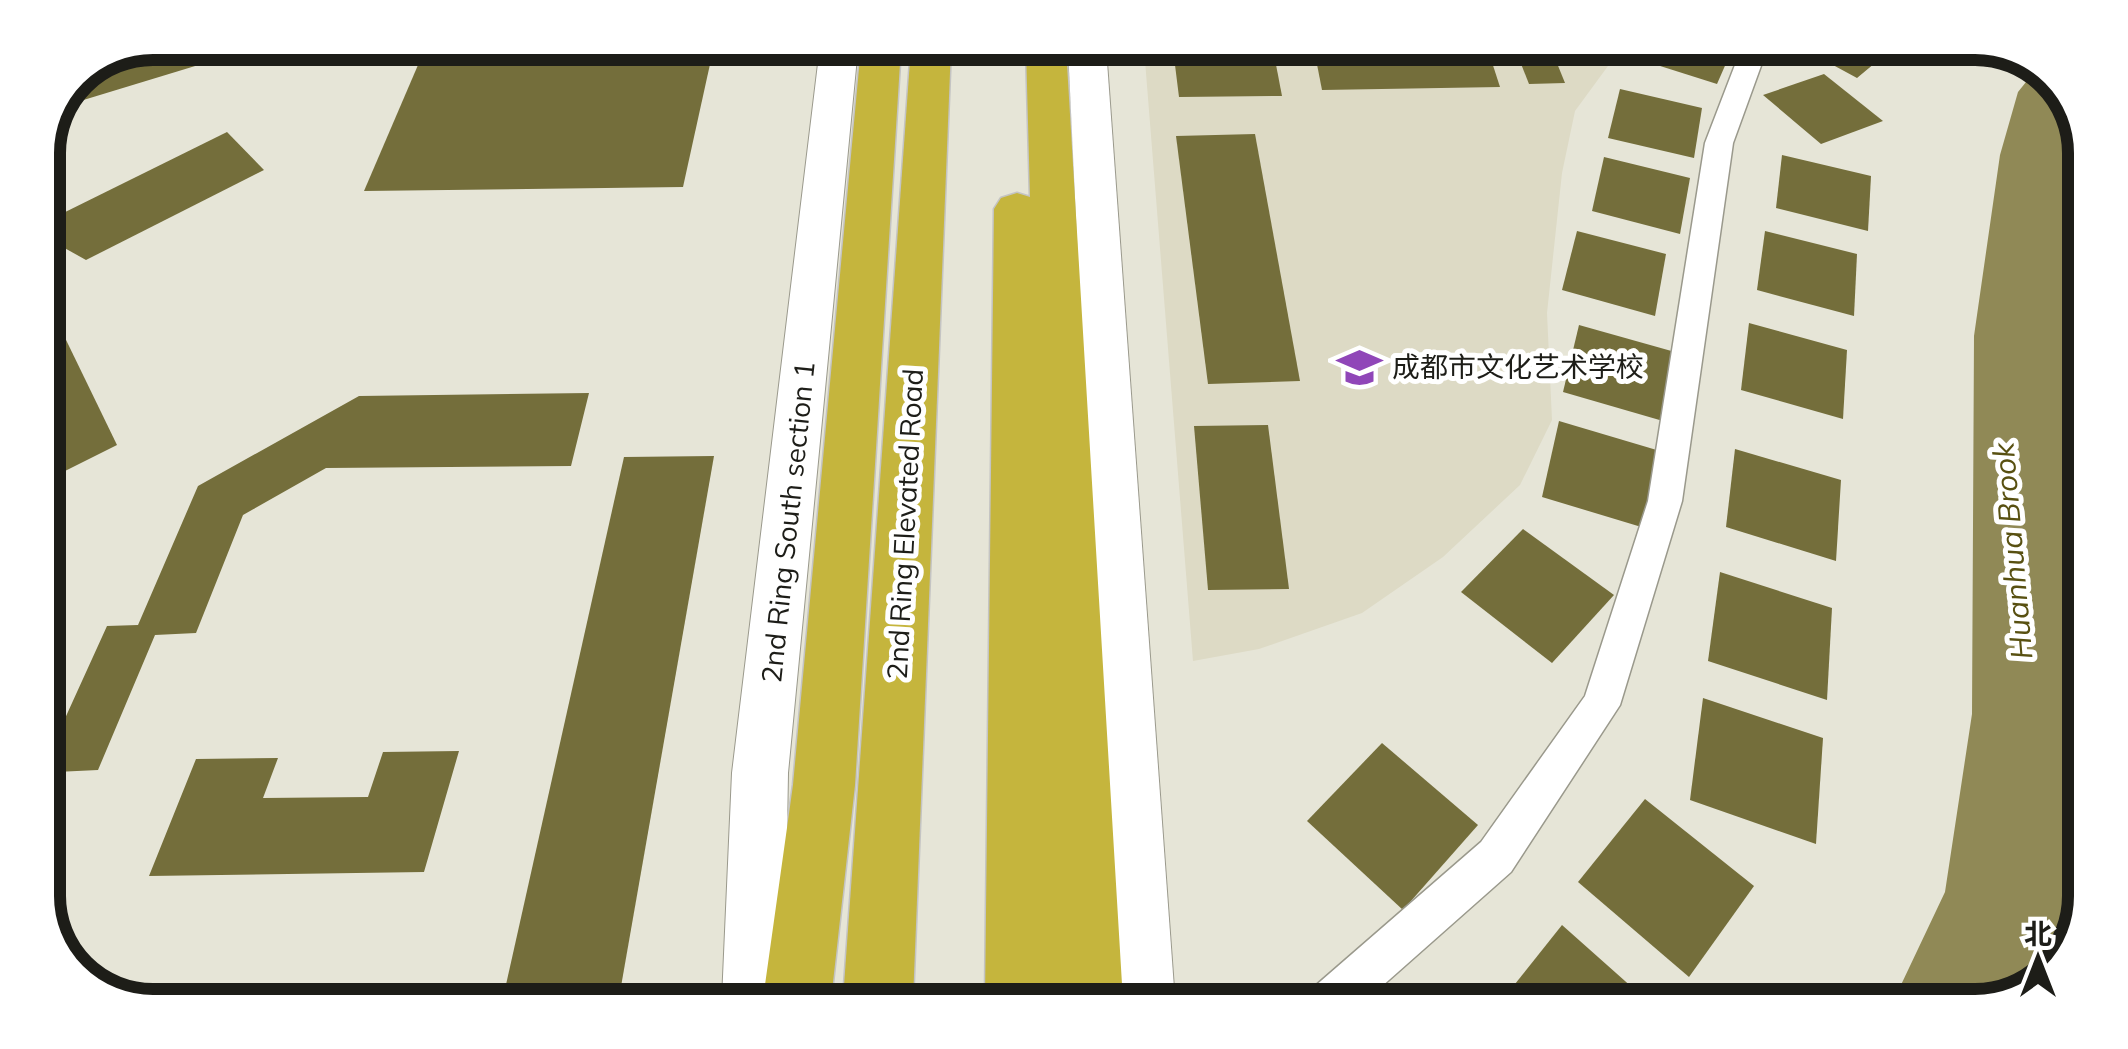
<svg xmlns="http://www.w3.org/2000/svg" width="2128" height="1049" font-family="Mulish,'Noto Sans SC',sans-serif">
	<rect width="100%" height="100%" fill="#e6e5d7"/>
	<polygon fill="#dddac5" points="1144,48 1619,51 1575,111 1562,173 1547,313 1552,420 1520,485 1443,557 1362,613 1259,649 1193,661"/>
	<path fill="#908956" d="M2038 67 2067 92 2085 146 2084 218 2068 374 2080 515 2075 909C2071 924 2070 943 2064 956 2035 1016 1946 1006 1891 1006L1945 892 1972 714 1974 336 2000 155 2018 92Z"/>
	<g fill="#746e3b">
		<polygon points="153,42 256,43 258,47 67,105 65,97 75,74"/>
		<polygon points="427,44 714,46 683,187 364,191"/>
		<polygon points="1173,49 1273,49 1282,96 1179,97"/>
		<polygon points="1314,49 1488,50 1500,87 1322,90"/>
		<polygon points="1516,51 1552,51 1565,83 1529,84"/>
		<polygon points="1642,51 1731,52 1717,84 1638,59"/>
		<polygon points="1809,52 1869,53 1887,53 1857,78"/>
		<polygon points="1824,74 1883,121 1821,144 1763,95"/>
		<polygon points="1620,89 1702,108 1694,158 1608,138"/>
		<polygon points="227,132 264,170 86,260 43,236 43,223"/>
		<polygon points="1255,134 1300,381 1208,384 1176,136"/>
		<polygon points="1782,155 1871,176 1868,231 1776,208"/>
		<polygon points="1604,157 1690,178 1680,234 1592,211"/>
		<polygon points="1577,231 1666,254 1655,316 1562,290"/>
		<polygon points="1765,231 1857,254 1854,316 1757,290"/>
		<polygon points="52,311 117,445 43,482 43,316"/>
		<polygon points="1749,323 1847,350 1843,419 1741,390"/>
		<polygon points="1579,325 1675,352 1663,421 1563,392"/>
		<polygon points="589,393 571,466 326,468 243,515 196,633 155,635 98,770 56,772 43,802 43,747 52,747 107,626 138,625 198,486 359,396"/>
		<polygon points="1559,421 1660,451 1648,529 1542,497"/>
		<polygon points="1268,425 1289,589 1208,590 1194,426"/>
		<polygon points="1735,449 1841,480 1836,561 1726,527"/>
		<polygon points="714,456 619,998 503,998 624,457"/>
		<polygon points="1523,529 1614,595 1552,663 1461,592"/>
		<polygon points="1720,572 1832,608 1827,700 1708,661"/>
		<polygon points="1703,698 1823,738 1816,844 1690,800"/>
		<polygon points="1382,743 1478,825 1403,910 1307,821"/>
		<polygon points="459,751 424,872 149,876 196,759 278,758 263,798 368,797 383,752"/>
		<polygon points="1645,799 1754,886 1689,977 1578,882"/>
		<polygon points="1562,925 1652,1005 1499,1004"/>
		<polygon points="373,987 370,997 105,995 96,988"/>
	</g>
	<g fill="none" stroke-linecap="round" stroke-linejoin="round">
		<defs>
			<polygon id="street" points="1740,52 1766,52 1733,143 1682,501 1620,705 1511,872 1363,1003 1308,1003 1314,987 1481,842 1585,696 1648,501 1705,143"/>
			<g id="secondary">
				<polygon points="820,47 858,47 788,773 784,999 722,999 732,773"/>
				<polygon points="1068,48 1106,48 1175,1002 1113,1001"/>
			</g>
			<g id="highway">
				<polygon points="861,47 901,47 855,785 831,1000 763,999 793,785"/>
				<polygon points="911,47 951,47 913,1000 843,1000"/>
				<polygon points="1026,48 1066,48 1123,1001 985,1001 994,209 1001,198 1017,193 1030,197"/>
			</g>
		</defs>
		<use href="#street" stroke="#9a998c" stroke-width="3"/>
		<use href="#secondary" stroke="#9a998c" stroke-width="2"/>
		<use href="#highway" stroke="#c4c4c3" stroke-width="3"/>
		<use href="#street" fill="#fff" fill-rule="evenodd"/>
		<use href="#secondary" fill="#fff" fill-rule="evenodd"/>
		<use href="#highway" fill="#c5b53d" fill-rule="evenodd"/>
	</g>
	<defs>
		<symbol id="school-bare" viewBox="-9 -9 18 18"><path d="M0-5L7-2L0 1L-7-2ZM-4 1L0 2.5L4 1V4Q0 6-4 4Z" fill="#9046b8" stroke="#fff" stroke-width="2.5" paint-order="stroke"/></symbol>
	</defs>
	<g fill-rule="evenodd">
		<use href="#school-bare" x="1328" y="336" width="63" height="63"/>
	</g>
	<g text-anchor="middle" stroke-width="10" stroke-linejoin="round" paint-order="stroke">
		<g font-size="28" fill="#1d1d18" stroke="#fff" text-anchor="start">
			<text x="1392" y="377">成都市文化艺术学校</text>
		</g>
		<g font-size="28" fill="#1d1d18" stroke="#fff">
			<text transform="translate(788 522) rotate(-84)" y="10">2nd Ring South section 1</text>
			<text transform="translate(905 524) rotate(-87)" y="10">2nd Ring Elevated Road</text>
		</g>
		<g font-size="30" font-style="italic" fill="#585011" stroke="#fff">
			<text transform="translate(2013 551) rotate(-95)" y="10">Huanhua Brook</text>
		</g>
	</g>
	<path d="M0 0H2128V1049H0ZM153 60H1975A93 93 0 0 1 2068 153V896A93 93 0 0 1 1975 989H153A93 93 0 0 1 60 896V153A93 93 0 0 1 153 60Z" fill="#fff" fill-rule="evenodd"/>
	<path fill="none" stroke="#1d1d18" stroke-width="12" d="M153 60H1975A93 93 0 0 1 2068 153V896A93 93 0 0 1 1975 989H153A93 93 0 0 1 60 896V153A93 93 0 0 1 153 60Z"/>
	<g transform="translate(2038 959)" stroke="#ffffff" stroke-width="8" paint-order="stroke">
	<path d="M0-8L18 38L0 25L-18 38Z" fill="#1d1d18"/>
	<text y="-15" font-size="28" font-weight="bold" text-anchor="middle" fill="#1d1d18">北</text>
	</g>
</svg>
